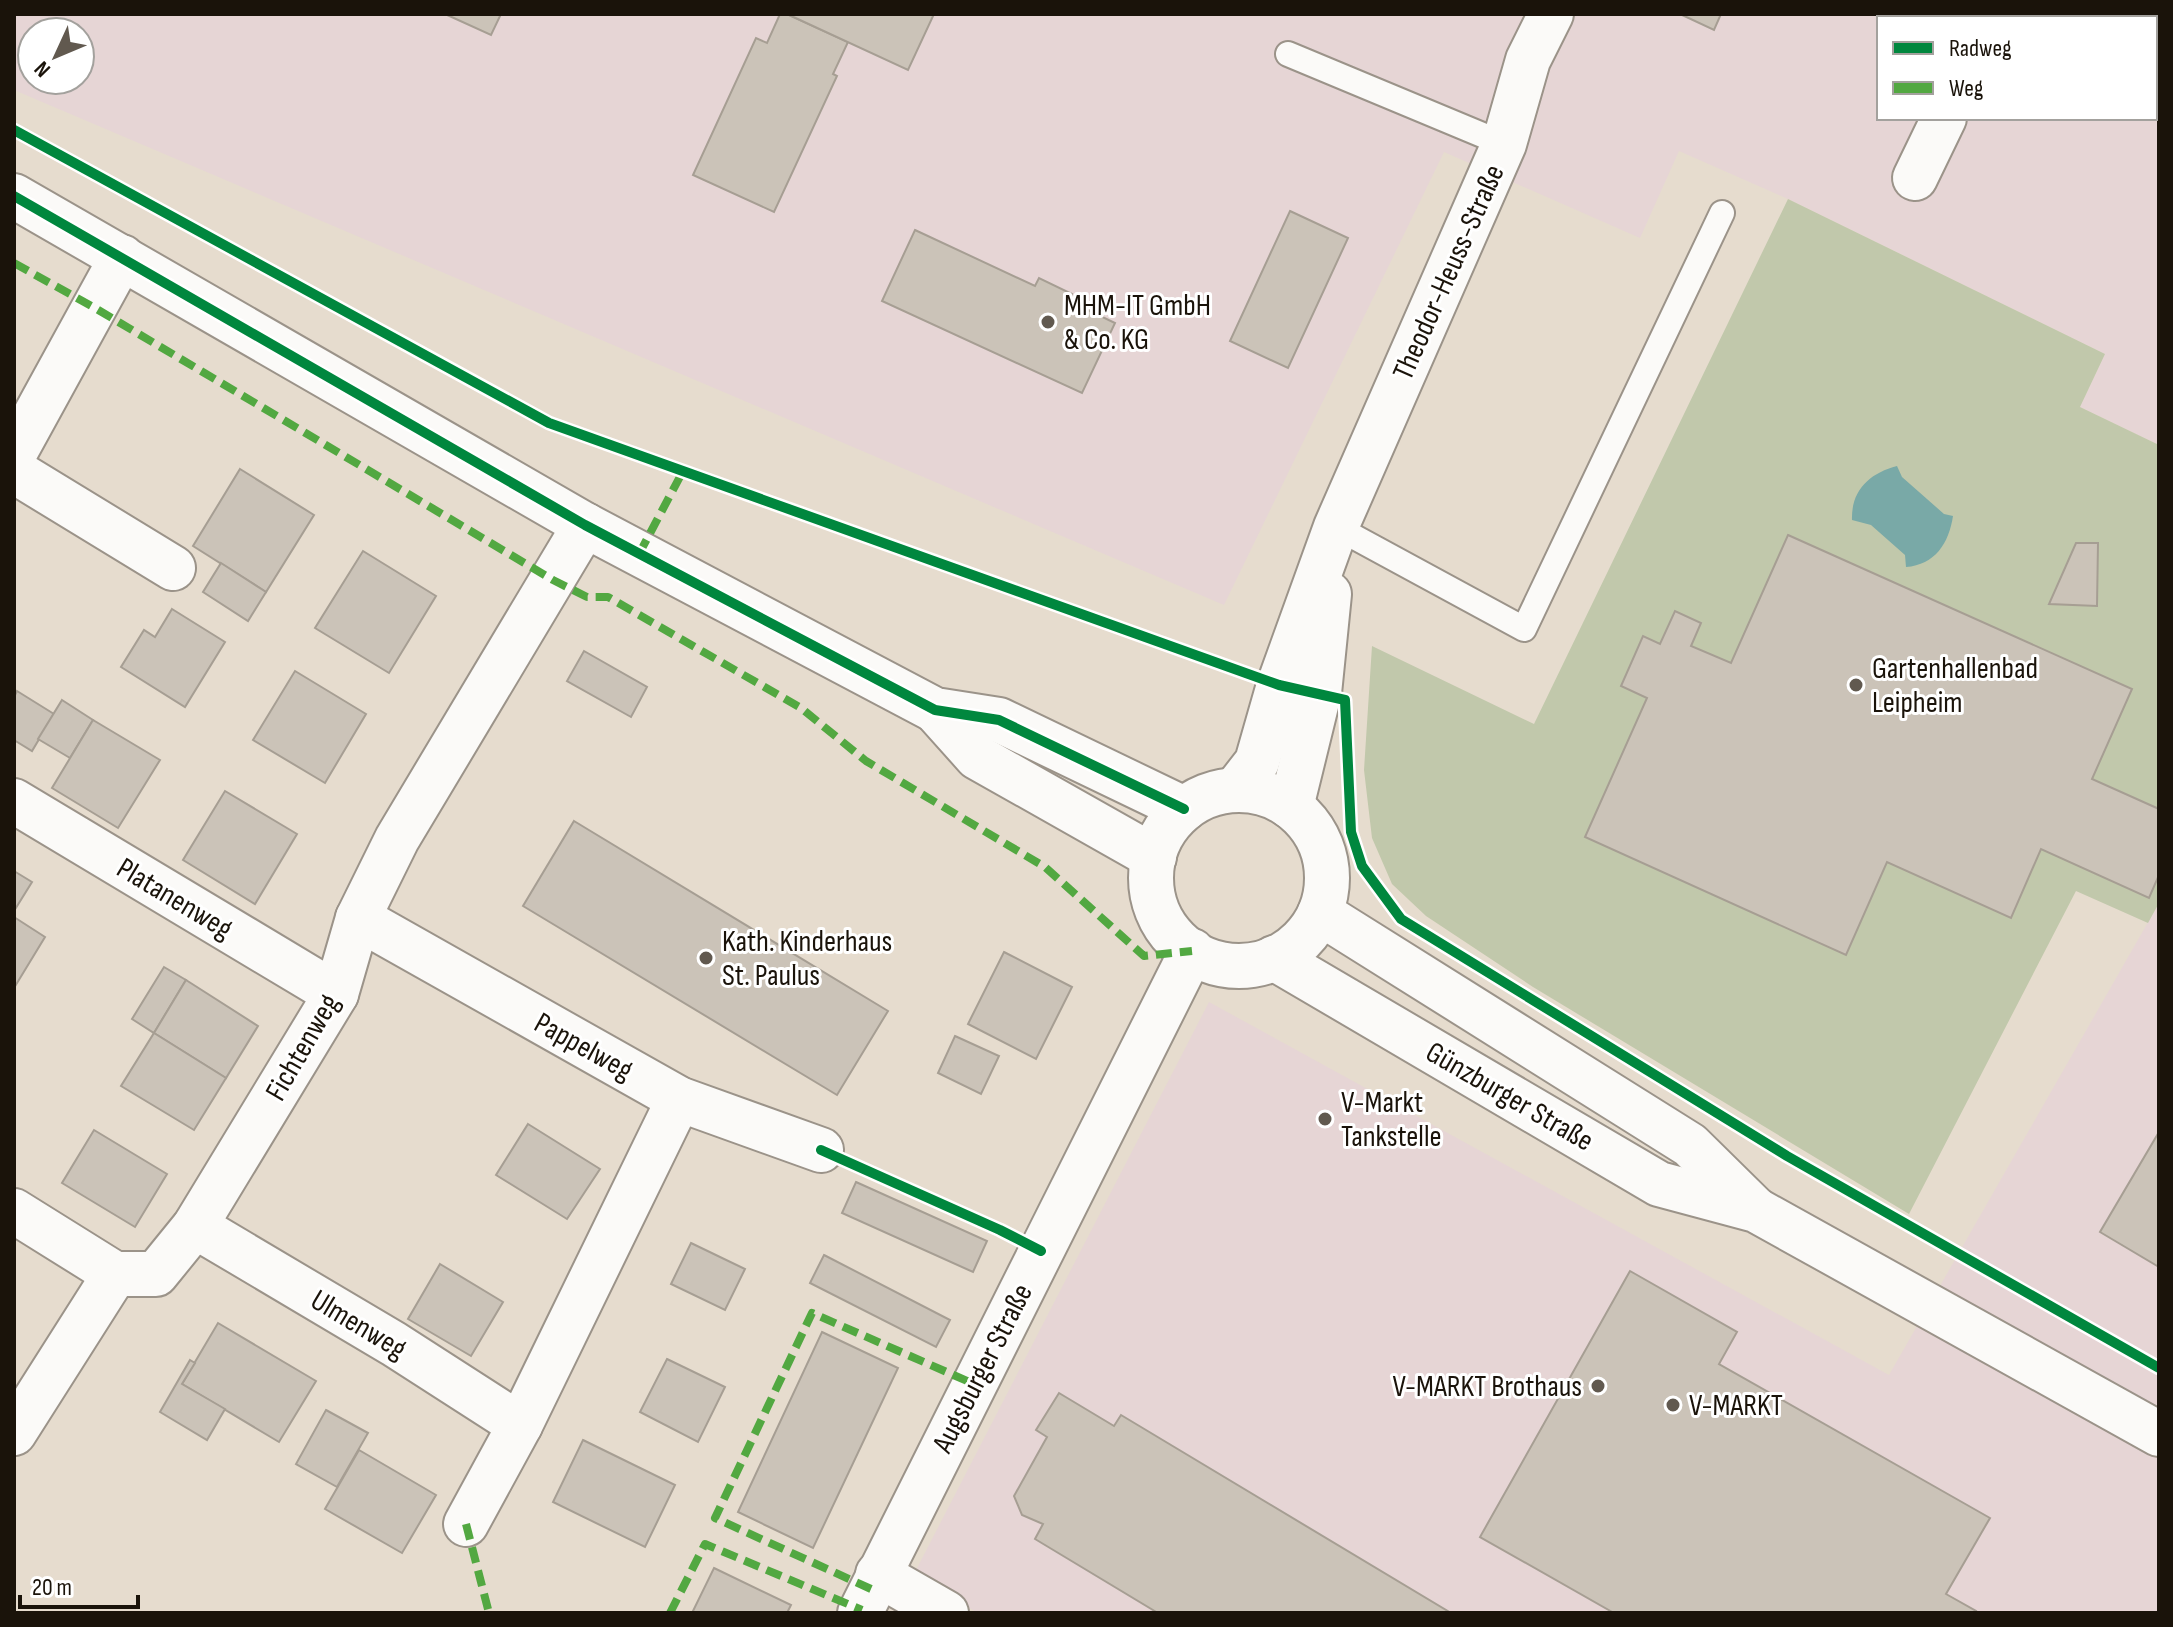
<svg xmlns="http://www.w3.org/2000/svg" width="2173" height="1627" font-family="'Sofia Sans Condensed',sans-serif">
	<rect width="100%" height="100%" fill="#e6dcce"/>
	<g fill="#e6d5d5" fill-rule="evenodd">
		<path d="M14 14H2159V445L2080 407 2105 354 1788 199 1679 151 1640 238 1444 152 1224 605 14 90ZM1879 18H2155V118H1879ZM32 32H80V80H32Z"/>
		<polygon points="2159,903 2159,1613 978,1613 913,1576 1209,1002 1889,1375"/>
	</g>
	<polygon fill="#c1c8ab" points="1788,199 2105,354 2080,407 2159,445 2159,903 2148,923 2076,891 1909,1214 1533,987 1426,916 1392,884 1372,838 1364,770 1372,646 1534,724"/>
	<path fill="#79a9a7" d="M1897 466 1902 477 1944 514 1953 516C1949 543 1935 565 1906 567L1905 555 1871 525 1852 520C1851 490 1870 473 1897 466Z"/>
	<g fill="#cbc3b8" stroke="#a69e93" stroke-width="2">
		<polygon points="445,14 501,14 491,35"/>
		<polygon points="780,14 787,14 848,42 833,74 837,76 774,212 693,175 756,38 767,43"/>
		<polygon points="787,14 934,14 908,70"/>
		<polygon points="1680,14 1721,14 1714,30"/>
		<polygon points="1290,211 1348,238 1288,368 1230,341"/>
		<polygon points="915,230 1035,286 1039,278 1072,294 1069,301 1115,323 1082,393 882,301"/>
		<polygon points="240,469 314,515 266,592 193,546"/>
		<polygon points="1788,535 2132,689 2092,779 2159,809 2159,875 2149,898 2041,849 2011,918 1887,862 1846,955 1585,837 1647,698 1621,686 1643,636 1660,644 1675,611 1701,623 1691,646 1731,663"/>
		<polygon points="2076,543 2098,543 2097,606 2049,604"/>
		<polygon points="363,551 436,596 389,673 315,628"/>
		<polygon points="221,563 266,592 248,621 203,592"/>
		<polygon points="172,609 225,642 185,707 121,667 144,630 155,637"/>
		<polygon points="584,651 647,687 631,717 567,681"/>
		<polygon points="295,671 366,714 325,783 253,740"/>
		<polygon points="17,691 54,714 32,751 14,740 14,697"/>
		<polygon points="62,700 93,720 70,758 38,739"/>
		<polygon points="93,720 160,760 118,828 52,788"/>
		<polygon points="225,791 297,834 255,904 183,860"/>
		<polygon points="574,821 888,1011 837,1095 523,906"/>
		<polygon points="14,871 32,882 14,911"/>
		<polygon points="14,917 45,937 14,988"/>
		<polygon points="1004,952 1072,987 1036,1059 968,1024"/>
		<polygon points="164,967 186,980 154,1033 132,1019"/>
		<polygon points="186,980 258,1026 226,1078 154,1033"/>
		<polygon points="154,1033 226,1078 194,1130 121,1086"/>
		<polygon points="955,1036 999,1056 981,1094 938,1073"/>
		<polygon points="528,1124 600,1169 567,1219 496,1175"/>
		<polygon points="94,1130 167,1174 135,1227 62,1183"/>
		<polygon points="2159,1132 2159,1267 2100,1232"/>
		<polygon points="856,1182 987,1241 973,1272 842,1213"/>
		<polygon points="691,1243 745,1269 725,1310 671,1284"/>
		<polygon points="824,1255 950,1320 936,1347 810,1283"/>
		<polygon points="440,1264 503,1302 471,1356 408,1319"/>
		<polygon points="1630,1271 1737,1332 1719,1364 1990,1518 1946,1594 1976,1611 1975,1613 1614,1613 1480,1537"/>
		<polygon points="218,1323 316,1381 279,1442 182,1384"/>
		<polygon points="822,1332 898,1368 813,1548 738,1512"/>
		<polygon points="667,1359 725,1387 698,1442 640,1412"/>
		<polygon points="190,1360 195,1363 182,1384 225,1409 207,1440 160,1412"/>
		<polygon points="1059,1393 1114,1426 1121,1415 1451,1613 1158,1613 1035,1539 1043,1524 1022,1515 1014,1496 1047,1437 1036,1430"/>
		<polygon points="326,1410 368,1433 337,1487 296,1464"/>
		<polygon points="583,1440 675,1485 645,1547 553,1502"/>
		<polygon points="359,1450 436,1495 402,1553 325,1509"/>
		<polygon points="714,1568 791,1605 787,1613 692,1613"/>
	</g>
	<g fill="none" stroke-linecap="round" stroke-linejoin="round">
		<defs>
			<g id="service">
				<polyline points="1288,54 1504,144"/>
				<polyline points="1336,527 1524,629 1722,213"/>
			</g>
			<g id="minor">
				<polyline points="1993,18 1995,14"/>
				<polyline points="1915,178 1944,118"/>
				<polyline points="14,196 585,525 935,710 999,720 1184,809"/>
				<polyline points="14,454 122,257"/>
				<polyline points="14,471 173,568"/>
				<polyline points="935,710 977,757 1154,857"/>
				<polyline points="1236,789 1257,762 1279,685 1336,527 1504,144 1528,60 1551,14"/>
				<circle cx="1239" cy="878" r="88"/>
				<polyline points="14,801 336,994"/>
				<polyline points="1291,807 1319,693 1329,594"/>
				<polyline points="1320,913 1690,1145 1754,1208"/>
				<polyline points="358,918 679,1099 821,1150"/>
				<polyline points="1274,958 1659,1184 1756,1210 2159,1434"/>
				<polyline points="14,1211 115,1274"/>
				<polyline points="195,1226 394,1344 520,1425"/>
				<polyline points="14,1433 115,1274 156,1274 195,1226 336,994 358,918 397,839 585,525"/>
				<polyline points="466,1524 520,1425 679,1099"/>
				<polyline points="878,1574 946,1613"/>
				<polyline points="860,1613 1192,951"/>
			</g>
		</defs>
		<use href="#service" stroke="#9b9389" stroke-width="28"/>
		<use href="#minor" stroke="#9b9389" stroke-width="48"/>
		<use href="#service" stroke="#fbfaf8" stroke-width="24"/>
		<use href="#minor" stroke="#fbfaf8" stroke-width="44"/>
		<g stroke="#52a841" stroke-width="8" stroke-dasharray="16 8" stroke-linecap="butt">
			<polyline points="14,263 95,308 553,580 587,597 608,597 801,708 866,761 1045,867 1144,956 1192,951"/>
			<polyline points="639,554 683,471"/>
			<polyline points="466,1524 489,1613"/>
			<polyline points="871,1589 715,1518 812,1313 974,1384"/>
			<polyline points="670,1613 705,1544 862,1610"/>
		</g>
		<defs>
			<g id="cycleway">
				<polyline points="14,130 549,423 1279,685 1345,700 1351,832 1362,866 1401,919 1787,1156 2159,1368"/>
				<polyline points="14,196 585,525 935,710 999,720 1184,809"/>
				<polyline points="821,1150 1000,1230 1041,1251"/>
			</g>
		</defs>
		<use href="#cycleway" stroke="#fff" stroke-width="15"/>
		<use href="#cycleway" stroke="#00873e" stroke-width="10"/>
	</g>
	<g fill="#61594f" stroke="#fff" stroke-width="3">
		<circle cx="1048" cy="322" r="8"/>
		<circle cx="1856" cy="685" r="8"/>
		<circle cx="706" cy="958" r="8"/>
		<circle cx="1325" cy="1119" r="8"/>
		<circle cx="1598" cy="1386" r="8"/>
		<circle cx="1673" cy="1405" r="8"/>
	</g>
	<g text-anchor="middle" stroke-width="6" stroke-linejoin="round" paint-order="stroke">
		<g font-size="30" fill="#1a130a" stroke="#fff">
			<text transform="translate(1448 272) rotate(-66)" y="10">Theodor-Heuss-Straße</text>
			<text transform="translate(175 898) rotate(31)" y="10">Platanenweg</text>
			<text transform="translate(584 1046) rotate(29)" y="10">Pappelweg</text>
			<text transform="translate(302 1047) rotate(-60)" y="10">Fichtenweg</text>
			<text transform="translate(1510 1096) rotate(30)" y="10">Günzburger Straße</text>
			<text transform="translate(359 1324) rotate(31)" y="10">Ulmenweg</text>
			<text transform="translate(982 1368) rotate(-63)" y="10">Augsburger Straße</text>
		</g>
		<g font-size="30" fill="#1a130a" stroke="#fff" text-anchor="start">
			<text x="1064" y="315">MHM-IT GmbH<tspan x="1064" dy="34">&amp; Co. KG</tspan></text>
			<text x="1872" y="678">Gartenhallenbad<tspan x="1872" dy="34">Leipheim</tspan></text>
			<text x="722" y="951">Kath. Kinderhaus<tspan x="722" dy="34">St. Paulus</tspan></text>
			<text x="1341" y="1112">V-Markt<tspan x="1341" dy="34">Tankstelle</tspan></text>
			<text x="1582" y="1396" text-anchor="end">V-MARKT Brothaus</text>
			<text x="1689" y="1415">V-MARKT</text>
		</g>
	</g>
	<rect width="2173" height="1627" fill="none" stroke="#1a130a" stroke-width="32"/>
	<rect x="1877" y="16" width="280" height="104" fill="#ffffff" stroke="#a3a19d" stroke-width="2"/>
	<rect x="1893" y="42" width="40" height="12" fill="#00873e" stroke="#a3a19d" stroke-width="2"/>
	<text x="1949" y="56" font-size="24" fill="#1a130a">Radweg</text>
	<rect x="1893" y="82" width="40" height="12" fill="#52a841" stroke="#a3a19d" stroke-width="2"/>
	<text x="1949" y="96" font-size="24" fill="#1a130a">Weg</text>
	<g transform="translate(56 56) rotate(226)"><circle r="38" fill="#ffffff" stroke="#a3a19d" stroke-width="2"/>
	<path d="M0-6L14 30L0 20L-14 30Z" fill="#61594f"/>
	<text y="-12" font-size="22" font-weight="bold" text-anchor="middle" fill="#1a130a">N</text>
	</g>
	<path d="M20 1595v12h118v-12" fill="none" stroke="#1a130a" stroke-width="4"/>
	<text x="32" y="1595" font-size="24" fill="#1a130a" stroke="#ffffff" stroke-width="6" paint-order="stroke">20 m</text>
</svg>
